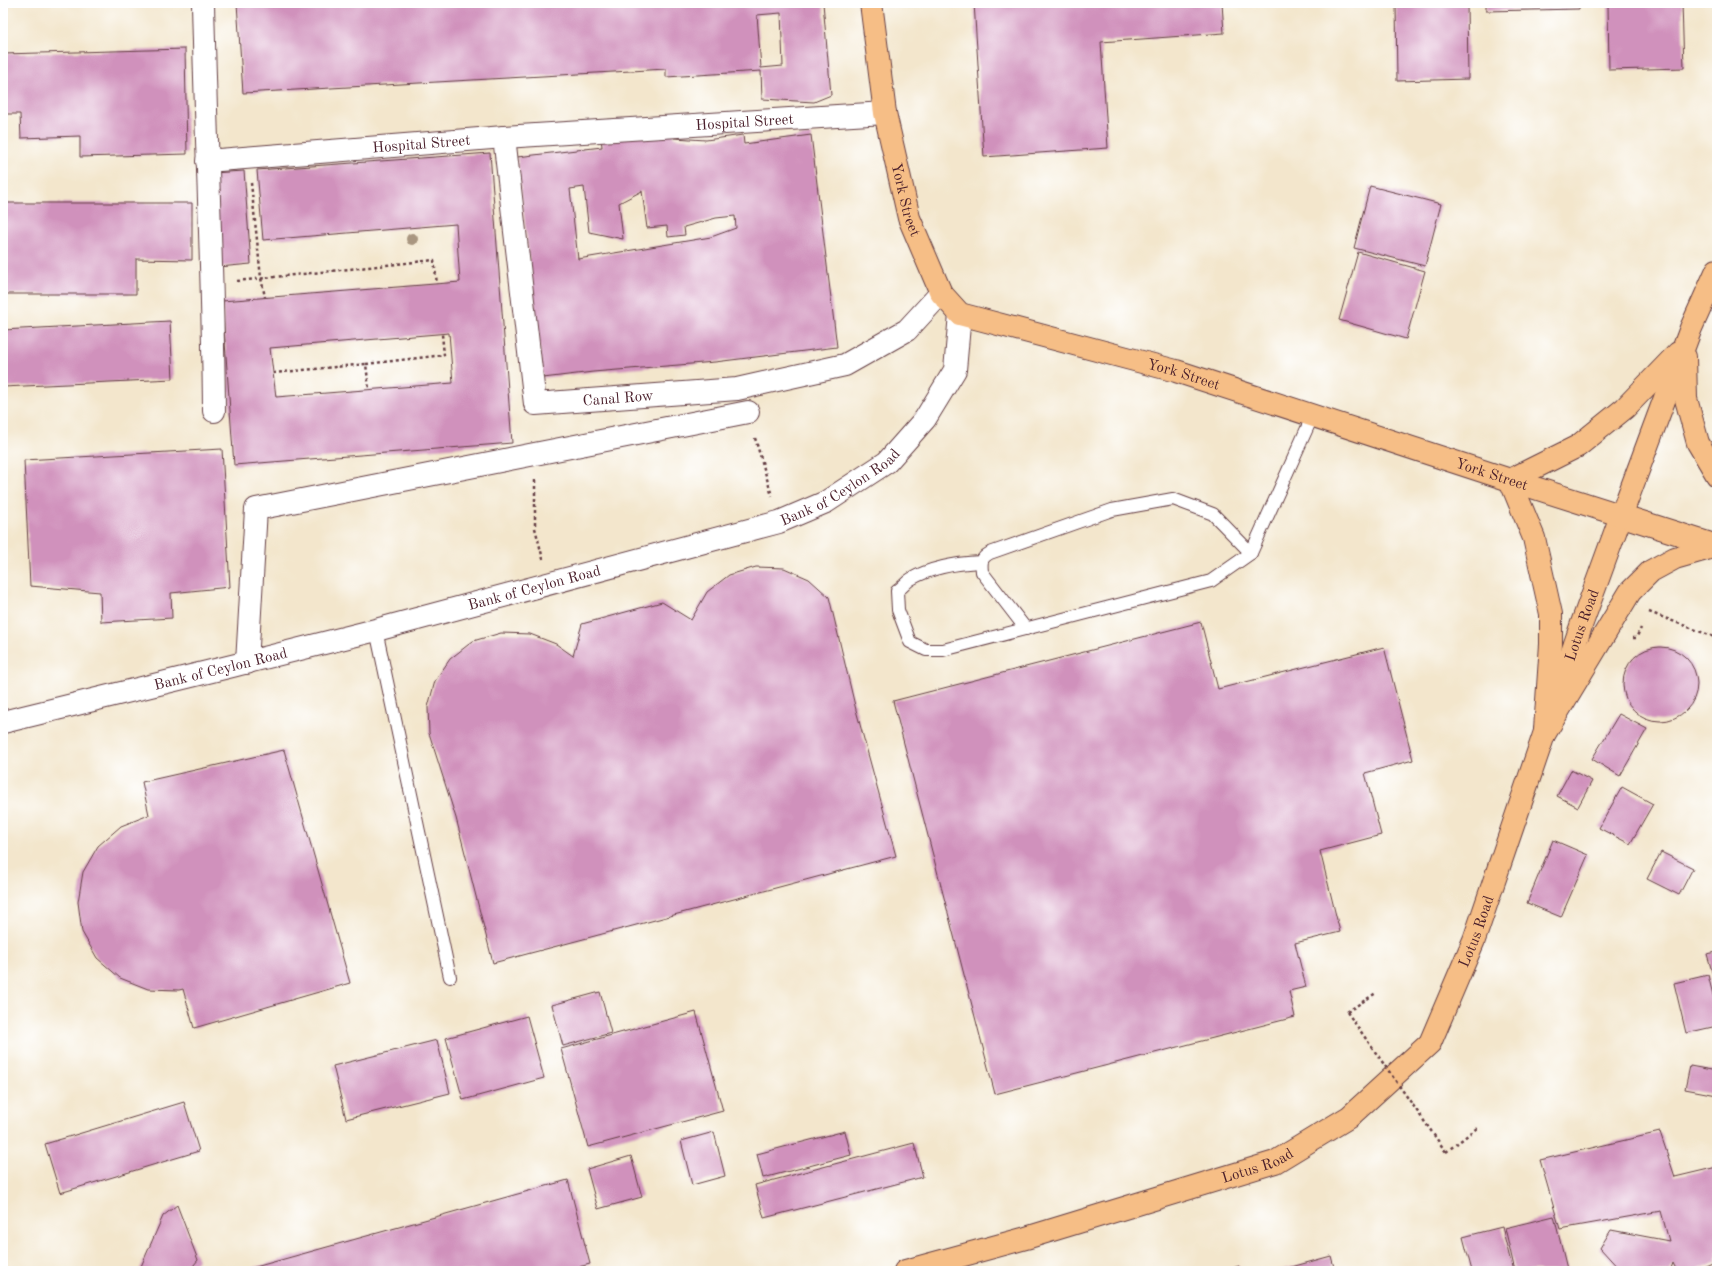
<svg xmlns="http://www.w3.org/2000/svg" width="1720" height="1274" font-family="'Old Standard TT',serif">
	<rect width="100%" height="100%" fill="#fff"/>
	<filter id="ink" filterUnits="userSpaceOnUse"><feTurbulence type="fractalNoise" baseFrequency=".025" numOctaves="2"/><feDisplacementMap in="SourceGraphic" scale="8" xChannelSelector="R" yChannelSelector="G"/><feConvolveMatrix kernelMatrix="1 2 1 2 8 2 1 2 1" color-interpolation-filters="sRGB"/></filter>
	<filter id="wash" filterUnits="userSpaceOnUse"><feTurbulence type="fractalNoise" baseFrequency=".012" numOctaves="4" result="noise"/><feDisplacementMap in="SourceGraphic" scale="16" xChannelSelector="R" yChannelSelector="G"/><feGaussianBlur stdDeviation="0.9" result="paint"/><feColorMatrix in="noise" values="0 0 0 0 0 0 0 0 0 0 0 0 0 0 0 0 0 1.4 0 .05"/><feComposite in="paint" operator="in"/></filter>
	<g filter="url(#wash)">
		<rect width="100%" height="100%" fill="#f3e6cc"/>
		<g id="blocks">
			<g fill="#d091bc" fill-rule="evenodd">
				<path d="M237 3H823L831 95 814 102 762 99 761 71 666 77V69L243 93ZM781 13 783 66 761 68 757 15Z"/>
				<polygon points="974,3 1222,3 1224,33 1101,42 1108,148 984,157"/>
				<polygon points="1396,3 1467,3 1468,79 1397,81"/>
				<polygon points="1486,3 1579,3 1579,9 1486,11"/>
				<polygon points="1608,3 1682,3 1684,68 1609,70"/>
				<polygon points="185,49 187,154 80,157 80,136 21,138 20,114 3,114 3,54"/>
				<path d="M673 129 674 138 706 140 743 135 744 144 811 135 837 347 715 362 593 372 543 378 517 157 602 147 601 137ZM584 187 589 232 623 239 619 203 642 191 647 228 667 226 668 237 685 235 684 227 716 218 735 216 736 228 711 237 578 259 570 189Z"/>
				<path d="M490 153 512 443 234 465 222 301 460 282 456 224 263 240 257 170ZM449 333 453 383 276 397 270 348Z"/>
				<polygon points="244,171 251,264 219,267 212,173"/>
				<polygon points="1370,186 1441,204 1425,266 1354,248"/>
				<polygon points="3,203 192,203 192,260 136,259 136,294 3,294"/>
				<polygon points="1358,252 1425,271 1406,339 1339,320"/>
				<polygon points="170,321 173,379 3,387 3,330"/>
				<polygon points="222,449 230,587 171,593 172,618 101,622 100,592 30,586 24,460"/>
				<polygon points="756,567 784,568 809,579 829,597 856,710 896,856 493,963 456,818 429,733 428,707 435,681 450,659 473,641 501,633 530,634 556,644 573,656 582,624 662,602 691,620 707,592 729,575"/>
				<polygon points="1201,622 1218,689 1384,647 1413,760 1365,773 1381,835 1320,851 1340,932 1295,943 1306,987 1289,991 1295,1017 995,1094 893,701"/>
				<circle cx="1660" cy="684" r="37"/>
				<polygon points="1619,714 1647,729 1620,776 1592,759"/>
				<polygon points="284,750 350,983 194,1028 183,989 179,990 148,989 120,978 97,958 82,932 78,902 83,872 98,846 121,826 149,815 142,782"/>
				<polygon points="1571,770 1592,781 1578,807 1557,796"/>
				<polygon points="1622,787 1653,804 1630,844 1599,828"/>
				<polygon points="1553,840 1588,855 1561,917 1527,903"/>
				<polygon points="1661,852 1693,868 1679,895 1647,879"/>
				<polygon points="1717,952 1717,989 1707,954"/>
				<polygon points="1708,975 1717,1011 1717,1026 1686,1033 1674,983"/>
				<polygon points="600,992 611,1033 563,1046 552,1005"/>
				<polygon points="696,1012 723,1111 588,1147 561,1049"/>
				<polygon points="527,1016 544,1078 463,1100 446,1038"/>
				<polygon points="437,1040 450,1093 346,1119 333,1066"/>
				<polygon points="1690,1066 1717,1071 1717,1095 1685,1089"/>
				<polygon points="184,1102 199,1151 60,1193 45,1144"/>
				<polygon points="845,1131 851,1155 763,1178 757,1154"/>
				<polygon points="714,1132 725,1176 692,1185 681,1141"/>
				<polygon points="1660,1132 1675,1177 1717,1167 1717,1261 1694,1271 1677,1271 1673,1263 1670,1271 1621,1271 1600,1248 1611,1230 1669,1241 1661,1211 1560,1229 1540,1160"/>
				<polygon points="914,1143 923,1177 764,1218 755,1185"/>
				<polygon points="631,1156 642,1197 598,1209 587,1169"/>
				<polygon points="568,1180 590,1264 563,1271 241,1271"/>
				<polygon points="177,1205 198,1260 189,1271 139,1271 163,1216"/>
				<polygon points="1554,1216 1567,1269 1561,1271 1515,1271 1505,1228"/>
				<polygon points="1502,1227 1513,1271 1472,1271 1463,1237"/>
				<polygon points="1331,1256 1335,1271 1277,1271"/>
				<polygon points="1239,1266 1240,1271 1222,1271"/>
			</g>
		</g>
	</g>
	<g filter="url(#ink)">
		<use href="#blocks" fill-opacity="0" stroke="#633d43" stroke-width="1"/>
		<g fill="none" stroke-linecap="round" stroke-linejoin="round">
			<defs>
				<g id="lane">
					<path d="M981 562C958 563 932 567 911 579 906 582 902 588 897 591L898 610 910 642 926 650H943L1211 581 1251 553 1313 415"/>
					<path d="M1026 629 982 572C981 562 981 558 990 553L1112 510 1173 499 1213 514 1251 553"/>
					<polyline points="376,630 450,977"/>
				</g>
				<g id="street">
					<path d="M203 3C206 139 213 275 214 411"/>
					<path id="s1" d="M504 137 535 404 737 389 845 365 907 330 941 293"/>
					<path id="s2" d="M207 161 504 137 885 113"/>
					<polyline points="247,663 256,509 748,412"/>
					<path id="s3" d="M3 722 232 666 376 630 779 522 826 502 887 462 925 419 955 370 960 314"/>
				</g>
				<g id="primary">
					<path id="s4" d="M905 1271 1026 1238 1275 1162 1349 1117 1430 1043 1474 940 1582 623 1621 516"/>
				</g>
				<g id="highway">
					<path id="s5" d="M871 3 885 113 909 218 941 293 960 314 1176 371 1510 480 1717 546"/>
					<polyline points="1685,357 1686,399 1698,443 1717,475"/>
					<polyline points="1510,480 1534,538 1551,614 1551,644 1545,729"/>
					<polyline points="1510,480 1578,446 1625,408 1678,353"/>
					<polyline points="1621,516 1691,328 1717,270"/>
					<polyline points="1545,733 1630,592 1651,571 1675,558 1717,546"/>
				</g>
			</defs>
			<use href="#lane" stroke="#633d43" stroke-width="14"/>
			<use href="#street" stroke="#633d43" stroke-width="24"/>
			<use href="#primary" stroke="#633d43" stroke-width="24"/>
			<use href="#highway" stroke="#633d43" stroke-width="24"/>
			<g stroke="#633d43" stroke-width="2.5" stroke-dasharray="3 3" stroke-linecap="butt">
				<polyline points="251,183 261,278 265,297"/>
				<polyline points="237,281 434,260 437,284"/>
				<polyline points="366,364 444,355 442,334"/>
				<polyline points="273,373 366,364 369,389"/>
				<polyline points="755,438 772,496"/>
				<polyline points="535,480 535,528 543,559"/>
				<polyline points="1649,612 1717,638"/>
				<polyline points="1633,638 1636,638 1641,628"/>
				<polyline points="1347,1012 1376,993"/>
				<polyline points="1446,1152 1477,1128"/>
			</g>
			<use href="#lane" stroke="#fff" stroke-width="12"/>
			<use href="#street" stroke="#fff" stroke-width="22"/>
			<use href="#primary" stroke="#f6be86" stroke-width="22"/>
			<use href="#highway" stroke="#f6be86" stroke-width="22"/>
			<polyline stroke="#633d43" stroke-width="2.5" stroke-dasharray="3 3" stroke-linecap="butt" points="1347,1012 1446,1152"/>
		</g>
		<circle fill="#a99680" cx="412" cy="239" r="6"/>
	</g>
	<g text-anchor="middle" stroke-width="3" stroke-linejoin="round" paint-order="stroke">
		<g font-size="15" fill="#4a1f2b" stroke="#fff">
			<text dy="5" stroke="none"><textPath href="#s2" startOffset="539">Hospital Street</textPath></text>
			<text dy="5" stroke="none"><textPath href="#s2" startOffset="215">Hospital Street</textPath></text>
			<text dy="5" stroke="none"><textPath href="#s5" startOffset="200">York Street</textPath></text>
			<text dy="5" stroke="none"><textPath href="#s5" startOffset="560">York Street</textPath></text>
			<text dy="5" stroke="none"><textPath href="#s1" startOffset="352">Canal Row</textPath></text>
			<text dy="5" stroke="none"><textPath href="#s5" startOffset="884">York Street</textPath></text>
			<text dy="5" stroke="none"><textPath href="#s3" startOffset="872">Bank of Ceylon Road</textPath></text>
			<text dy="5" stroke="none"><textPath href="#s3" startOffset="548">Bank of Ceylon Road</textPath></text>
			<text dy="5" stroke="none"><textPath href="#s4" startOffset="1027">Lotus Road</textPath></text>
			<text dy="5" stroke="none"><textPath href="#s3" startOffset="224">Bank of Ceylon Road</textPath></text>
			<text dy="5" stroke="none"><textPath href="#s4" startOffset="703">Lotus Road</textPath></text>
			<text dy="5" stroke="none"><textPath href="#s4" startOffset="368">Lotus Road</textPath></text>
		</g>
	</g>
	<rect width="1720" height="1274" fill="none" stroke="#fff" stroke-width="16"/>
</svg>
